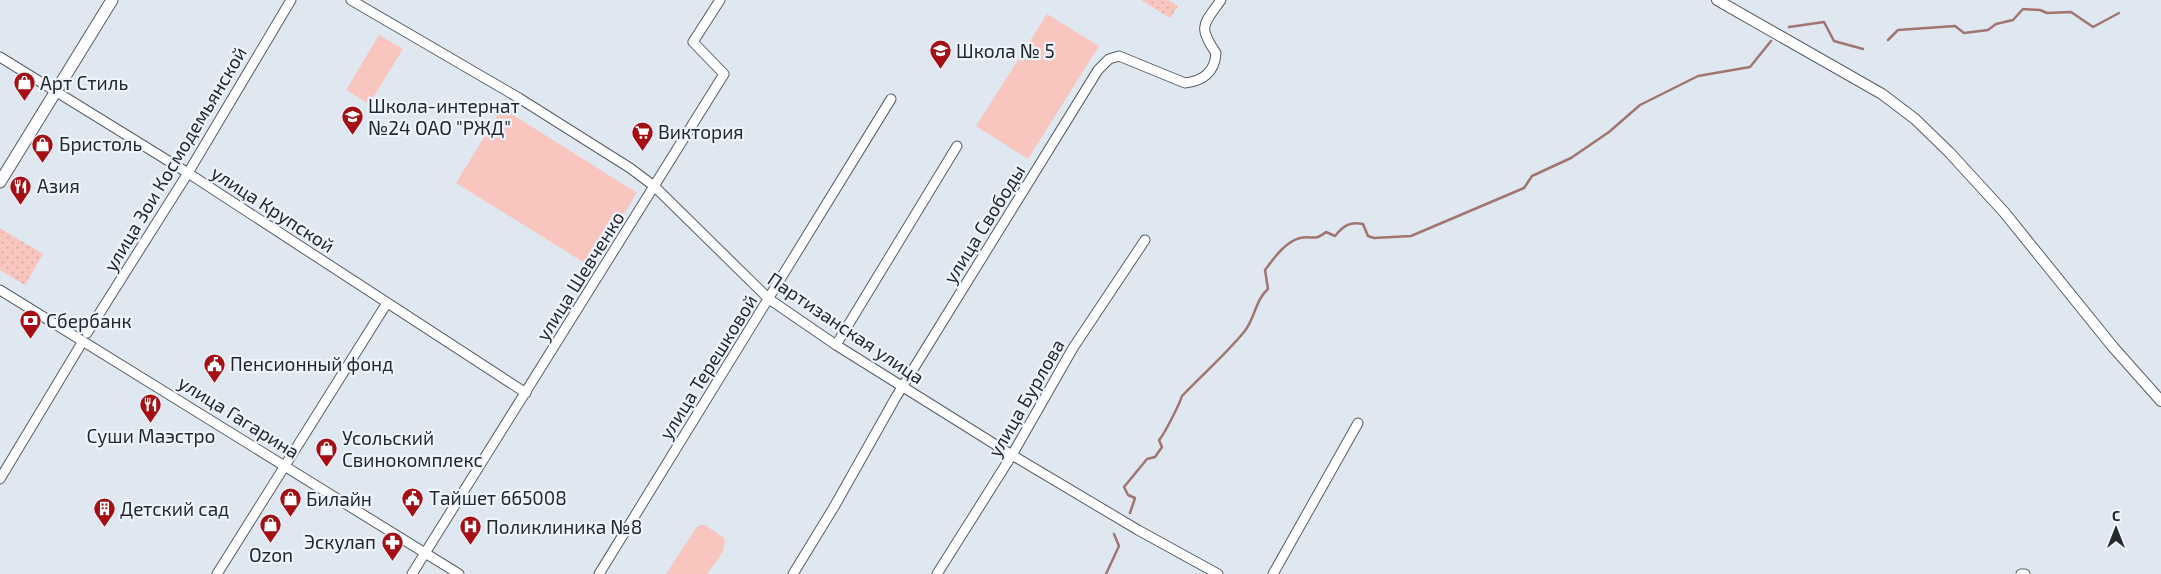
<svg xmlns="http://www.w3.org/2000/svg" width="2161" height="574" font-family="'Exo 2',sans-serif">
	<defs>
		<pattern id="green-dots" width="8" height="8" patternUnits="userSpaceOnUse" patternTransform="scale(1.25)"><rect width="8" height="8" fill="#f9c6bf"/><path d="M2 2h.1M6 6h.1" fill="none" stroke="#d5aaa4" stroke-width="1.8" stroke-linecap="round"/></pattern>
	</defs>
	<rect width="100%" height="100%" fill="#dfe7f0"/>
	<g fill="url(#green-dots)">
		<polygon points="1141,0 1168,0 1178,6 1170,18"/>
		<polygon points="0,228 43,254 25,285 0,270"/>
	</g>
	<g fill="#f9c6bf">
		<polygon points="1047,14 1099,46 1028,159 976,126"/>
		<polygon points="379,35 403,49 369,104 346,90"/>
		<polygon points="502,108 637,193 591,267 456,183"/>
		<path d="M700 525H705L724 538C728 550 714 564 707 574H666L696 528Z"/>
	</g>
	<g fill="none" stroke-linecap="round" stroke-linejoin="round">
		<g stroke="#a27570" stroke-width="2.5">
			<polyline points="1789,27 1824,22 1834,41 1863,49"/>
			<polyline points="1888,40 1898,30 1955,26 1964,33 1988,30 1996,24 2013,20 2023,9 2040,10 2047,13 2071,12 2093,27 2119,13"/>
			<path d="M1130 513 1135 498 1128 495 1124 487 1147 459 1155 457 1162 447 1159 440C1164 435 1180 403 1182 396 1202 375 1225 355 1244 332 1255 319 1255 300 1268 289L1265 270C1274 258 1285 242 1300 238 1312 235 1314 242 1326 232L1335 236C1343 226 1350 221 1363 224L1368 236 1374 238 1411 236 1524 188 1532 176 1571 158 1609 132 1640 105 1698 76 1750 67 1771 41"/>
			<polyline points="1106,574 1119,546 1114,534"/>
		</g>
		<defs>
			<g id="minor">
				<polyline points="351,0 519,98 630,168 654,186 769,299 836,345 1012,455 1138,530 1218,574"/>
				<polyline points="0,57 188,173 526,393"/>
				<polyline points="0,290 459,574"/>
				<polyline points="87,333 188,173 291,0"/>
				<polyline points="836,345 957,146"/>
				<polyline points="0,479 83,341"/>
				<polyline points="217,574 387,303"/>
				<polyline points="412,574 724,74 693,42 720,0"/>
				<polyline points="599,574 891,99"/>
				<path d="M793 574 834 507 896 397 1098 70 1109 59 1119 56 1185 83C1203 81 1215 72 1216 53 1197 26 1204 24 1221 0"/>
				<polyline points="937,574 1012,455 1073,348 1145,240"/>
				<polyline points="1273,574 1358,423"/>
				<polyline points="2021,574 2025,574"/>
			</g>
			<polyline id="tertiary" points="1717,0 1882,94 1915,119 1949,152 2004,212 2113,347 2161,401"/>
			<polyline id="secondary" points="0,182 112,0"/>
		</defs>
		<use href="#minor" stroke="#575e65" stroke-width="11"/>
		<use href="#tertiary" stroke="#575e65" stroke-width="12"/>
		<use href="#secondary" stroke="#575e65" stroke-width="13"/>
		<use href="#minor" stroke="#fff" stroke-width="9"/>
		<use href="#tertiary" stroke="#fff" stroke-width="10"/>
		<use href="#secondary" stroke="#fff" stroke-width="11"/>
	</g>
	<defs>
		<symbol id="school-pin" viewBox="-11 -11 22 30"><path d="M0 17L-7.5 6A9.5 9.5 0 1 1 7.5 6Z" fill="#a50f13" stroke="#edf4fd"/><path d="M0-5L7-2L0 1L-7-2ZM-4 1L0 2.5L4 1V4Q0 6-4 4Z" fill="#fff"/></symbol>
		<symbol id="shop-pin" viewBox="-11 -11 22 30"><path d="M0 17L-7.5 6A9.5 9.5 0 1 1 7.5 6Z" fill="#a50f13" stroke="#edf4fd"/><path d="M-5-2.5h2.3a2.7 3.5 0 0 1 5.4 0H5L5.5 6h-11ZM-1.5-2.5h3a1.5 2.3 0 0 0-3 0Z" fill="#fff"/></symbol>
		<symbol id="supermarket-pin" viewBox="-11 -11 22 30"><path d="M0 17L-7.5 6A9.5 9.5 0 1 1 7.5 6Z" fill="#a50f13" stroke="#edf4fd"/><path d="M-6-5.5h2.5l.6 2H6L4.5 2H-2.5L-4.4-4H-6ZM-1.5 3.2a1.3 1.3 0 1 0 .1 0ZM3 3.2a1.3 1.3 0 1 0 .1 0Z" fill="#fff"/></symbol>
		<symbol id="restaurant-pin" viewBox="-11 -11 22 30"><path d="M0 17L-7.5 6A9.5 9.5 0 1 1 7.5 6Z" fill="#a50f13" stroke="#edf4fd"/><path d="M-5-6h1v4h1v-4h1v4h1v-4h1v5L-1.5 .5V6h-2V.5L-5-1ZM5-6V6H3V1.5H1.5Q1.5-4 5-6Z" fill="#fff"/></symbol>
		<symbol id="bank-pin" viewBox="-11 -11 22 30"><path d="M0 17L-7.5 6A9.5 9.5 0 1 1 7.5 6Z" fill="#a50f13" stroke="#edf4fd"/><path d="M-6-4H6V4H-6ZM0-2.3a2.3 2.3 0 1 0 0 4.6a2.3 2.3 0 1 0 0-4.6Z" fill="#fff"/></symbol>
		<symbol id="civic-pin" viewBox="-11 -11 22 30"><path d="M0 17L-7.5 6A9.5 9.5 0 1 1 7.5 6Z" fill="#a50f13" stroke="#edf4fd"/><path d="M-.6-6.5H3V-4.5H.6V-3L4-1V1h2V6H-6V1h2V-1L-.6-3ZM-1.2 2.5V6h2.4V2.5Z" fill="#fff"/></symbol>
		<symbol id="building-pin" viewBox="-11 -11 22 30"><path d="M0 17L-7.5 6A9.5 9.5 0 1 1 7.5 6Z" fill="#a50f13" stroke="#edf4fd"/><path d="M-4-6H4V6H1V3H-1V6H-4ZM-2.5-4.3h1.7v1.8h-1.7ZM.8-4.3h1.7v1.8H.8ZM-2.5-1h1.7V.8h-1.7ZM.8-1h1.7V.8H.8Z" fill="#fff"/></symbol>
		<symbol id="hospital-pin" viewBox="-11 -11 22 30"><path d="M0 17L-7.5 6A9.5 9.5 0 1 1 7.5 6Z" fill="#a50f13" stroke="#edf4fd"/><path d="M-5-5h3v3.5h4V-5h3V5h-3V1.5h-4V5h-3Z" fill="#fff"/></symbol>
		<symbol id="pharmacy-pin" viewBox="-11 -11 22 30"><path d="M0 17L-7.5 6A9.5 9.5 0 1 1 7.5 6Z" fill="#a50f13" stroke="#edf4fd"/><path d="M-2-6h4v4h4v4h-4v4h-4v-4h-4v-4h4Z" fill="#fff"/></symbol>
	</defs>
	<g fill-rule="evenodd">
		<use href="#school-pin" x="928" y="38" width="25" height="34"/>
		<use href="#shop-pin" x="12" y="70" width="25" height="34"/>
		<use href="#school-pin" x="340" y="104" width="25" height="34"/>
		<use href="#supermarket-pin" x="630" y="120" width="25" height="34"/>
		<use href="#shop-pin" x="30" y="132" width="25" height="34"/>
		<use href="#restaurant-pin" x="8" y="174" width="25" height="34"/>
		<use href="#bank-pin" x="18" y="308" width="25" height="34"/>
		<use href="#civic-pin" x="202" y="352" width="25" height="34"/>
		<use href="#restaurant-pin" x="138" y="392" width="25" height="34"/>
		<use href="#shop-pin" x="314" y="436" width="25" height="34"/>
		<use href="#civic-pin" x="400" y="486" width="25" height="34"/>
		<use href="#shop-pin" x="278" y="486" width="25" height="34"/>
		<use href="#building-pin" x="92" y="496" width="25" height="34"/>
		<use href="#shop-pin" x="258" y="512" width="25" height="34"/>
		<use href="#hospital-pin" x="458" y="514" width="25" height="34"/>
		<use href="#pharmacy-pin" x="380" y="530" width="25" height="34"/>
	</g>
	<g text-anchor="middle" stroke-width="4.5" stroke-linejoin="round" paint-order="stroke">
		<g font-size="19" fill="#25282b" stroke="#edf4fd" text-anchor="start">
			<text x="956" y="58">Школа № 5</text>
			<text x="40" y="90">Арт Стиль</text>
			<text x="368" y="113">Школа-интернат<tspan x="368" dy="22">№24 ОАО "РЖД"</tspan></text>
			<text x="658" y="139">Виктория</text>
			<text x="59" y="151">Бристоль</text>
			<text x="37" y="193">Азия</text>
			<text x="46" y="328">Сбербанк</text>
			<text x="230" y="371">Пенсионный фонд</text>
			<text x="151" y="443" text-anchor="middle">Суши Маэстро</text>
			<text x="342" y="445">Усольский<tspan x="342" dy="22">Свинокомплекс</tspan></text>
			<text x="429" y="505">Тайшет 665008</text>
			<text x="306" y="506">Билайн</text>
			<text x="120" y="516">Детский сад</text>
			<text x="486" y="534">Поликлиника №8</text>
			<text x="376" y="549" text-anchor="end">Эскулап</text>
			<text x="271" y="562" text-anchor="middle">Ozon</text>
		</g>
		<g font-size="19" fill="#25282b" stroke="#edf4fd">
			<text transform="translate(175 159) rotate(-59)" y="7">улица Зои Космодемьянской</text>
			<text transform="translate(273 209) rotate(33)" y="7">улица Крупской</text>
			<text transform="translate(984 224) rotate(-58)" y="7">улица Свободы</text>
			<text transform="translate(580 276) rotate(-58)" y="7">улица Шевченко</text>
			<text transform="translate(846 328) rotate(34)" y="7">Партизанская улица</text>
			<text transform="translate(708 367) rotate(-58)" y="7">улица Терешковой</text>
			<text transform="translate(1026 398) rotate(-60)" y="7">улица Бурлова</text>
			<text transform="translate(239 417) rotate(32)" y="7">улица Гагарина</text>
		</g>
	</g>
	<g transform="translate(2116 529)" stroke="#edf4fd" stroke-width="4" paint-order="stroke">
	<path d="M0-4L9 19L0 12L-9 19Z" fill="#25282b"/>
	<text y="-8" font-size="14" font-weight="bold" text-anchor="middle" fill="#25282b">С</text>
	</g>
</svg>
